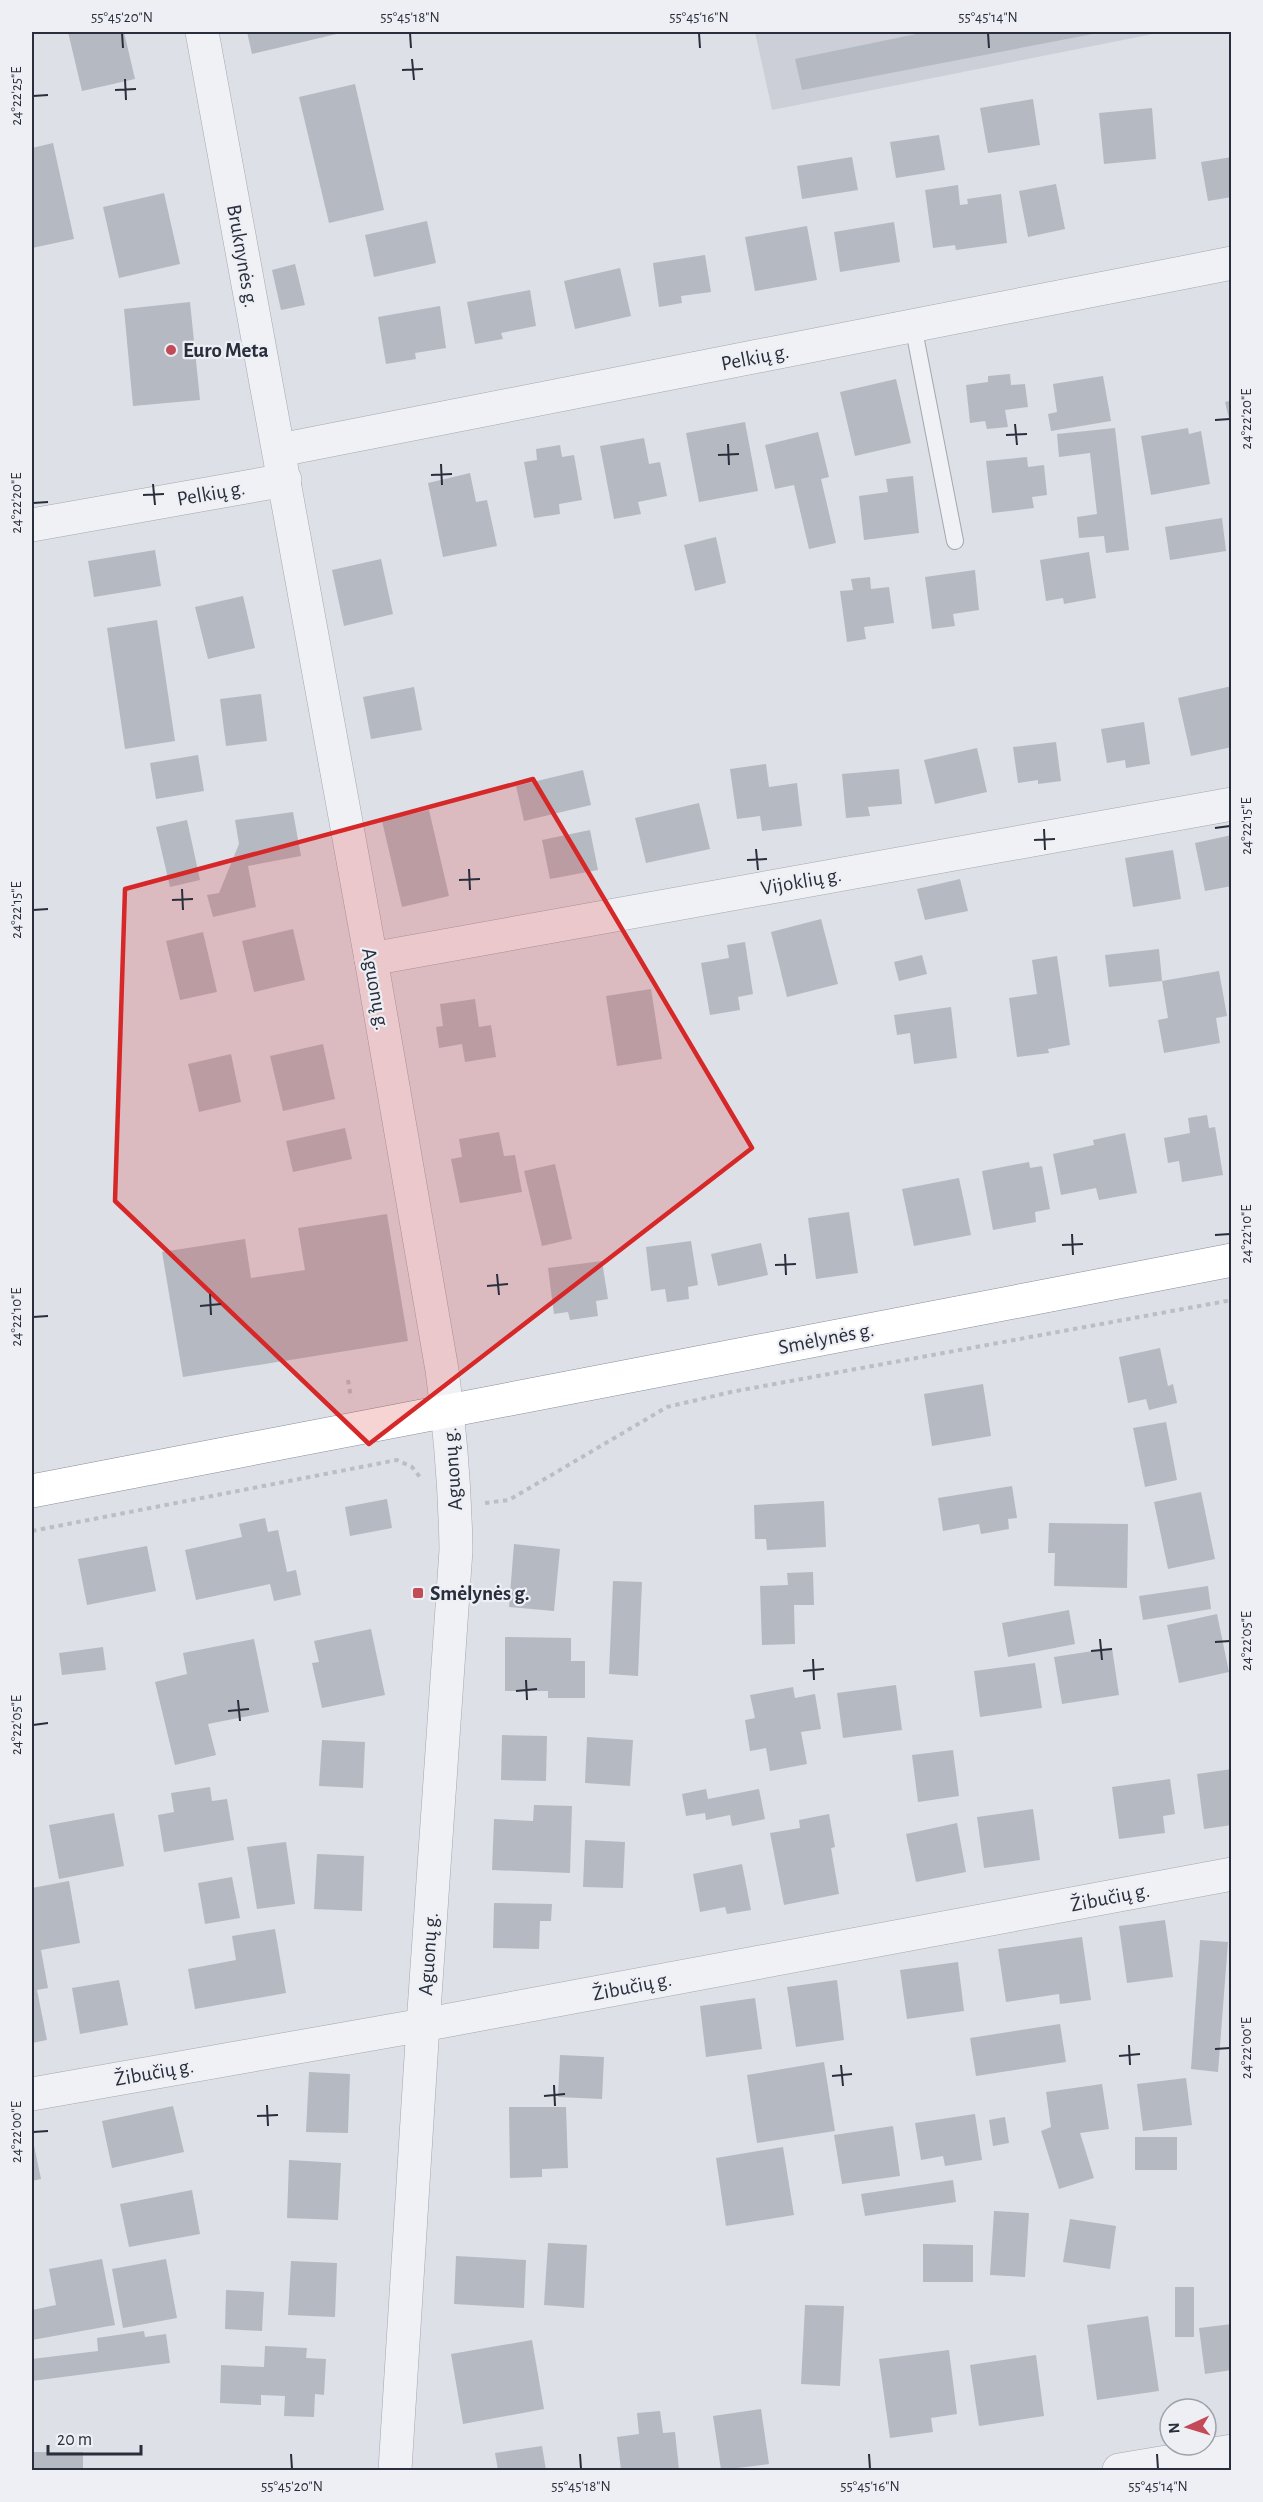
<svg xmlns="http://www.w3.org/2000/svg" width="1263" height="2502" font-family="'Alegreya Sans',sans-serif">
	<rect width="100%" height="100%" fill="#dde0e6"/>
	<polygon fill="#cccfd7" points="755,32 1163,32 772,110"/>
	<g fill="#b5b9c2">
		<polygon points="68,32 124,32 135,79 82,91"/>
		<polygon points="247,32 345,32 252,54"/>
		<polygon points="926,32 1098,32 1098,33 802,90 795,59"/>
		<polygon points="355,84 384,210 329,223 299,97"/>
		<polygon points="1033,99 1040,145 988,153 980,108"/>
		<polygon points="1152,108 1156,159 1104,164 1099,113"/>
		<polygon points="939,135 945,170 896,178 890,142"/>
		<polygon points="53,143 74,239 32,248 32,148"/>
		<polygon points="852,157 858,190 802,199 797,166"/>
		<polygon points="1232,157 1232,197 1208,201 1201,162"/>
		<polygon points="1056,184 1065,229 1028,237 1019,191"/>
		<polygon points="958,185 960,205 968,204 967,199 1001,194 1007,243 956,250 955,245 933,248 925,190"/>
		<polygon points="164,193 180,264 119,278 103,207"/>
		<polygon points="427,221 436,263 374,277 365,235"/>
		<polygon points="894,222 900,262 840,272 834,232"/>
		<polygon points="807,226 817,280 755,291 745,237"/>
		<polygon points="705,255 711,292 681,296 682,303 659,307 653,263"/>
		<polygon points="295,264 305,305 281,310 272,270"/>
		<polygon points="620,268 631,316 575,329 564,281"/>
		<polygon points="530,290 536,326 501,333 503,339 475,344 467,302"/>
		<polygon points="190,302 200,400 133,406 124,309"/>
		<polygon points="440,306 446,348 415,353 416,359 386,364 378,317"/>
		<polygon points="1010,374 1011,385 1025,384 1028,407 1005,410 1008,427 987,429 985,421 970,423 966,385 988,382 988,376"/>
		<polygon points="1103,376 1111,421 1051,431 1048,414 1057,412 1053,384"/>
		<polygon points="896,379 911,443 855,456 840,392"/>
		<polygon points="1232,400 1232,427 1231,427 1225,402"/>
		<polygon points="745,422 758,491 699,502 686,433"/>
		<polygon points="1115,428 1129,550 1106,553 1104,536 1079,538 1077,517 1097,514 1090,453 1059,457 1057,434"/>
		<polygon points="1188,428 1189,434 1201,431 1210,484 1151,495 1141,436"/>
		<polygon points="818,432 829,477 821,479 836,543 809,549 794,485 775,489 765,445"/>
		<polygon points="644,438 649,464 660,462 667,496 638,502 641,514 614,519 600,446"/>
		<polygon points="560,445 562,457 574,455 582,500 559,504 560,514 534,518 524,462 537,460 536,449"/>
		<polygon points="1027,457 1028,467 1044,465 1047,495 1032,497 1034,508 992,513 986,461"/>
		<polygon points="470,473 476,502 487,500 497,546 443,557 428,483"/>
		<polygon points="913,476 919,533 864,540 859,496 888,492 886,479"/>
		<polygon points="1222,518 1226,551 1170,560 1165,527"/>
		<polygon points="716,537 726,583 695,591 684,545"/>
		<polygon points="155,550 161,586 94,597 88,561"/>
		<polygon points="1089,552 1096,598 1064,604 1063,598 1046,601 1040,560"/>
		<polygon points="381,559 393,614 344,626 332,570"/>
		<polygon points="975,570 979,610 953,614 955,626 932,629 925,577"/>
		<polygon points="870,577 871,589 889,587 894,623 864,627 866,639 847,642 840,591 853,590 851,579"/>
		<polygon points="243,596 255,648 208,659 195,607"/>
		<polygon points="157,620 175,741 125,749 107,628"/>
		<polygon points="1232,686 1232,747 1191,756 1178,698"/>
		<polygon points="414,687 422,730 371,739 363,697"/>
		<polygon points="261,694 267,741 226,746 220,699"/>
		<polygon points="1144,722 1150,764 1126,768 1125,760 1107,763 1101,729"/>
		<polygon points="1056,742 1061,781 1038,784 1038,780 1018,783 1013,747"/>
		<polygon points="977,748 987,792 935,804 924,760"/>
		<polygon points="198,755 204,791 156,799 150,763"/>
		<polygon points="766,764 769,787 797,783 802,826 762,831 760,816 737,819 730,769"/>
		<polygon points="899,769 902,804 868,807 870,816 846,818 842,774"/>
		<polygon points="583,770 591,805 524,821 516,786"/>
		<polygon points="699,803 710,849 646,863 635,818"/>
		<polygon points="429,810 449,896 402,907 382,821"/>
		<polygon points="293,812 301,856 248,866 256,907 213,917 207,895 219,893 239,844 235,820"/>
		<polygon points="187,820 200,880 170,887 156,827"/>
		<polygon points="590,830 598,870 550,879 542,840"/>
		<polygon points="1232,835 1232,886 1205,891 1195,843"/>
		<polygon points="1173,850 1181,899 1133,907 1125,858"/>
		<polygon points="960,879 968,911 925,920 917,889"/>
		<polygon points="821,919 838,984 787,997 771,932"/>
		<polygon points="293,929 305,980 254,992 242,941"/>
		<polygon points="203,932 217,992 180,1000 166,941"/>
		<polygon points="745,942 753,994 738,997 740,1010 710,1015 701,963 729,958 727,945"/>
		<polygon points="1159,949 1162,981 1109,987 1105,955"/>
		<polygon points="922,955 927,974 899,981 894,962"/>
		<polygon points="1057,956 1070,1045 1048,1049 1049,1053 1017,1057 1009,998 1037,994 1032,960"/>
		<polygon points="1219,971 1227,1016 1216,1018 1220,1043 1164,1053 1158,1020 1168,1018 1162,981"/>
		<polygon points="651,989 662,1059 617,1066 606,996"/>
		<polygon points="475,999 479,1027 491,1025 496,1057 465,1062 462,1044 439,1048 436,1027 443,1026 440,1004"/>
		<polygon points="951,1007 957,1058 914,1064 910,1033 897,1035 894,1015"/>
		<polygon points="323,1044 335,1099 283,1111 270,1056"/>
		<polygon points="231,1054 241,1102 199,1112 188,1064"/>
		<polygon points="1207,1115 1209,1128 1215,1127 1223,1175 1182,1182 1179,1161 1168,1163 1164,1138 1190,1133 1188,1118"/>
		<polygon points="345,1128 352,1159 293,1172 286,1141"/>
		<polygon points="499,1132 504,1156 515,1155 522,1192 460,1203 451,1159 462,1157 459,1139"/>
		<polygon points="1125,1133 1137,1193 1099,1200 1096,1188 1061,1195 1053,1154 1094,1145 1093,1140"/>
		<polygon points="1029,1162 1030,1168 1042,1166 1050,1209 1035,1212 1036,1222 993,1230 982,1171"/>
		<polygon points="555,1164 572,1239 542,1246 524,1171"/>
		<polygon points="959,1178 971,1235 914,1246 902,1189"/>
		<polygon points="849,1212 858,1273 816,1279 808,1218"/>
		<polygon points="387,1214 408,1341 183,1377 162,1252 245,1239 251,1278 305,1270 298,1228"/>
		<polygon points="691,1241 698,1285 688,1287 689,1299 667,1302 665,1289 651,1291 646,1247"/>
		<polygon points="761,1243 768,1275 718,1286 711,1254"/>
		<polygon points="602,1261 608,1299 596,1301 598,1316 570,1320 568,1312 554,1314 548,1268"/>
		<polygon points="1160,1348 1168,1386 1173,1384 1177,1403 1149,1410 1146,1399 1128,1403 1119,1357"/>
		<polygon points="983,1384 991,1436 932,1446 924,1394"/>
		<polygon points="1166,1422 1177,1480 1145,1487 1133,1428"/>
		<polygon points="1012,1486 1017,1518 1008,1519 1009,1529 981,1534 979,1524 943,1531 938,1498"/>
		<polygon points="1201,1492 1215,1559 1168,1569 1154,1502"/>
		<polygon points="387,1499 392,1528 350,1536 345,1507"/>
		<polygon points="824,1501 826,1547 767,1550 766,1539 755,1539 754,1505"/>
		<polygon points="265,1518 268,1532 278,1530 287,1572 296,1570 301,1595 274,1601 270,1584 196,1600 185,1550 242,1537 239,1524"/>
		<polygon points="1049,1523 1128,1524 1127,1588 1054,1586 1055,1553 1048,1553"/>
		<polygon points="514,1544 560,1549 554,1611 509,1607"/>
		<polygon points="147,1546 156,1591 87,1605 78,1559"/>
		<polygon points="813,1572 814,1605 794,1605 795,1644 762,1645 760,1586 788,1585 787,1573"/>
		<polygon points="613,1581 642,1582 638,1676 609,1674"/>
		<polygon points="1208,1586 1211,1609 1143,1620 1139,1596"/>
		<polygon points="1069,1610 1075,1644 1008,1657 1002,1623"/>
		<polygon points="1217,1614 1229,1672 1179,1683 1167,1625"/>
		<polygon points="371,1629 385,1695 322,1708 312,1663 319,1662 314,1641"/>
		<polygon points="505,1637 571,1638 571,1661 585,1661 585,1698 548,1698 548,1691 505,1691"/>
		<polygon points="254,1639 269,1712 208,1724 216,1755 175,1765 155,1682 187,1674 183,1653"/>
		<polygon points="103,1647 106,1670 62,1675 59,1653"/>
		<polygon points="1112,1648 1119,1695 1062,1704 1054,1657"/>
		<polygon points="1035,1663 1042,1708 980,1717 974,1671"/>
		<polygon points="896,1685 902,1730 843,1738 837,1693"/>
		<polygon points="793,1687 795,1698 815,1694 821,1729 801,1732 807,1764 770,1771 766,1748 750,1751 745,1720 755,1718 750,1695"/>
		<polygon points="502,1735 547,1736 546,1781 501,1780"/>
		<polygon points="587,1737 633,1740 630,1786 585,1783"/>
		<polygon points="322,1740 365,1742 363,1788 319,1786"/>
		<polygon points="953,1750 959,1796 918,1802 912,1755"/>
		<polygon points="1232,1769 1232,1825 1204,1829 1197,1774"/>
		<polygon points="1170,1779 1175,1814 1163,1816 1165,1833 1119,1839 1112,1787"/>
		<polygon points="210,1787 212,1801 227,1799 234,1840 164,1852 158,1815 174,1812 171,1793"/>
		<polygon points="706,1789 708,1799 759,1789 765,1819 732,1826 730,1815 706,1820 705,1813 686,1816 682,1794"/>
		<polygon points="534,1805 572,1806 570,1873 492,1870 494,1819 533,1821"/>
		<polygon points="1033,1809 1040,1860 984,1868 977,1817"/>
		<polygon points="114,1813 124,1866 59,1879 49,1825"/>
		<polygon points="829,1814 835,1847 831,1848 839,1894 784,1905 770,1833 800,1828 799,1820"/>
		<polygon points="957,1823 966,1872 916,1882 906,1834"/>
		<polygon points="585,1840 625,1842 623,1888 583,1887"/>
		<polygon points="286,1842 295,1904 257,1909 247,1847"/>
		<polygon points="317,1854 364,1856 362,1911 314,1909"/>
		<polygon points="742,1864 751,1910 727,1914 725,1907 700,1912 693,1874"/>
		<polygon points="232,1877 240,1918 205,1924 198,1883"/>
		<polygon points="69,1881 80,1943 41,1950 48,1988 37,1990 47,2040 32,2043 32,1888"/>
		<polygon points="494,1903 552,1904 551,1921 540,1921 539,1949 493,1948"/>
		<polygon points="1165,1920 1173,1977 1127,1983 1119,1926"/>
		<polygon points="275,1929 286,1993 195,2009 188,1969 236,1960 232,1936"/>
		<polygon points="1082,1937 1091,2000 1060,2004 1059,1994 1006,2002 998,1949"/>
		<polygon points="1200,1940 1228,1942 1218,2072 1191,2069"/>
		<polygon points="958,1962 964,2011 907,2019 900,1970"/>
		<polygon points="119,1980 128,2025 80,2034 72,1988"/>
		<polygon points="837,1980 844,2040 796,2047 787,1987"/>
		<polygon points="755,1998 762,2049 706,2057 700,2006"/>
		<polygon points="1060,2024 1066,2062 976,2076 970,2038"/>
		<polygon points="560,2055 604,2057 602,2099 558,2097"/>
		<polygon points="824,2062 835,2131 757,2143 747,2075"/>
		<polygon points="309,2072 350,2074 348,2133 306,2132"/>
		<polygon points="1186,2078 1192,2125 1143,2131 1137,2084"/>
		<polygon points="1102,2084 1109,2129 1080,2133 1094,2178 1059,2189 1041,2131 1051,2127 1046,2092"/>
		<polygon points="173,2106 184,2152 112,2168 102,2121"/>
		<polygon points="509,2107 566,2107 568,2168 542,2169 542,2177 510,2178"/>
		<polygon points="975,2114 982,2160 945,2166 943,2156 921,2160 915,2123"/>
		<polygon points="1005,2117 1009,2143 993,2146 989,2120"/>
		<polygon points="893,2126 900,2176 842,2184 834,2135"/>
		<polygon points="32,2136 41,2179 32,2181"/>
		<rect x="1135" y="2137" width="42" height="33"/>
		<polygon points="783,2147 794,2215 726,2226 716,2158"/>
		<polygon points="289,2160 341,2163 338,2220 287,2218"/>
		<polygon points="953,2180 956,2202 865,2216 861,2194"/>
		<polygon points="192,2190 200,2234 129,2247 120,2204"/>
		<polygon points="994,2211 1029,2213 1025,2277 990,2275"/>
		<polygon points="1070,2219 1116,2226 1110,2269 1063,2262"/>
		<polygon points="548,2243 587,2245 584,2308 544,2305"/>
		<polygon points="923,2244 973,2245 973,2282 923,2282"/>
		<polygon points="456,2256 526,2260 524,2308 454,2304"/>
		<polygon points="102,2259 115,2325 32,2340 32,2310 56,2305 49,2269"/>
		<polygon points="166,2259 177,2318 123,2328 112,2269"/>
		<polygon points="291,2261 337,2263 335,2317 288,2315"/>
		<rect x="1175" y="2287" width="19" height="50"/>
		<polygon points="226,2290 264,2292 262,2331 225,2329"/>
		<polygon points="805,2305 844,2306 840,2386 801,2384"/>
		<polygon points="1148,2316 1159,2391 1097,2400 1087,2325"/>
		<polygon points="1232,2324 1232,2370 1205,2374 1199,2328"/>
		<polygon points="144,2331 145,2337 166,2334 170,2363 32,2381 32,2359 98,2351 97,2338"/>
		<polygon points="532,2340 544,2409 463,2424 451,2354"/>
		<polygon points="265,2346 307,2348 306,2358 326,2359 324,2395 315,2394 314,2417 284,2416 285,2396 261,2395 261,2405 220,2403 221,2365 264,2367"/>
		<polygon points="949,2350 957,2414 931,2418 933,2432 890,2438 879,2359"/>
		<polygon points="1036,2355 1044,2416 979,2426 970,2365"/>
		<polygon points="761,2409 769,2464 721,2470 713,2416"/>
		<polygon points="660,2411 663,2433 675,2432 679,2470 621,2470 617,2437 639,2434 637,2413"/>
		<polygon points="542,2446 546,2470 498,2470 495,2453"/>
		<rect x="32" y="2452" width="51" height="18"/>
	</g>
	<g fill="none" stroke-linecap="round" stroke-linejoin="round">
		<defs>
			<polyline id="lane" points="913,325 955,541"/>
			<g id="street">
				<path d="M202 32 371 959 442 1370C450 1429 455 1490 456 1550L423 2025 395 2470"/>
				<polyline points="280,450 1232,263"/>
				<polyline points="32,525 285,480"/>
				<polyline points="371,959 1232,804"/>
				<polyline points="32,2094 423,2025 1232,1874"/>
				<polyline points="1119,2470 1232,2451"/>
			</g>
			<polyline id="highway" points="32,1491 1232,1260"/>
		</defs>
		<use href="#lane" stroke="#a3a7af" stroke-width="18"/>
		<use href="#street" stroke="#a3a7af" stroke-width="34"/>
		<use href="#highway" stroke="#868d9b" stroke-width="34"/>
		<g stroke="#bcbec5" stroke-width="4" stroke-dasharray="4.5 4.5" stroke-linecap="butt">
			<polyline points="348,1380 351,1398"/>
			<polyline points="485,1503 509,1500 667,1407 731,1392 1232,1300"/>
			<polyline points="32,1531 397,1460 412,1467 420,1477"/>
		</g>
		<use href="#lane" stroke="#f0f1f5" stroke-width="16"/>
		<use href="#street" stroke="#f0f1f5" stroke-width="33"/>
		<use href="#highway" stroke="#fff" stroke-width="33"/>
	</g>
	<path fill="#d62828" fill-opacity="0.2" stroke="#d62828" stroke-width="4.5" stroke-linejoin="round" d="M533 779 752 1148 369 1444 115 1201 125 889Z"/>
	<path fill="none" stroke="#282e3b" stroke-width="2" d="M122 33 123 48M410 33 411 48M699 33 700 48M988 33 989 48M412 59 414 80M402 70 423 69M125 79 126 100M115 90 136 89M33 96 48 95M1215 420 1230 419M1015 424 1017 445M1006 435 1027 434M728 444 729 465M718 455 739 454M441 464 442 485M431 475 452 474M153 484 155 505M143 495 164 494M33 503 48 502M1215 828 1230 826M1044 829 1045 850M1034 840 1055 839M756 849 758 870M747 860 767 859M469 869 470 890M459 880 480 879M182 889 183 910M172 900 193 899M33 910 48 909M1072 1234 1073 1255M1215 1235 1230 1234M1062 1245 1083 1244M785 1254 786 1275M775 1265 796 1264M497 1274 499 1295M487 1286 508 1284M210 1294 211 1315M200 1306 221 1304M33 1317 48 1316M1100 1639 1102 1660M1215 1642 1230 1641M1091 1651 1112 1649M813 1659 814 1680M803 1671 824 1669M526 1680 527 1700M516 1691 537 1689M238 1700 240 1721M228 1711 249 1709M33 1725 48 1723M1129 2045 1130 2065M1215 2049 1230 2048M1119 2056 1140 2054M841 2065 843 2086M832 2076 852 2074M554 2085 555 2106M544 2096 565 2094M267 2105 268 2126M257 2116 278 2115M33 2132 48 2131M291 2454 292 2469M580 2454 581 2469M869 2454 870 2469M1157 2454 1158 2469"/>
	<g fill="#c24b57" stroke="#edeff4" stroke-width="2">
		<circle cx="171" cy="350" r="6"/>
		<rect x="412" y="1587" width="12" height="12" rx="3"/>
	</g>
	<g text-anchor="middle" stroke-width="4.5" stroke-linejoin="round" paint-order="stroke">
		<g font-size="21" fill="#282e3b" stroke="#edeff4">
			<text transform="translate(243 256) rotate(80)" y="7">Bruknynės g.</text>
			<text transform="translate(755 357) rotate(-11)" y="7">Pelkių g.</text>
			<text transform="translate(211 493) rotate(-10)" y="7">Pelkių g.</text>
			<text transform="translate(801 881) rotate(-10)" y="7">Vijoklių g.</text>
			<text transform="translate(376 989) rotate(80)" y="7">Aguonų g.</text>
			<text transform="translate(826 1338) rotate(-11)" y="7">Smėlynės g.</text>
			<text transform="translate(452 1469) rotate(-94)" y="7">Aguonų g.</text>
			<text transform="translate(1110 1897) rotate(-11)" y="7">Žibučių g.</text>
			<text transform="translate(428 1954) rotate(-86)" y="7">Aguonų g.</text>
			<text transform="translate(632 1986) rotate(-11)" y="7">Žibučių g.</text>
			<text transform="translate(154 2072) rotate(-10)" y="7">Žibučių g.</text>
		</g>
		<g font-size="21" font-weight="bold" fill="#282e3b" stroke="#edeff4" text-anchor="start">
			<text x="183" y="357">Euro Meta</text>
			<text x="430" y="1600">Smėlynės g.</text>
		</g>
	</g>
	<rect width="1263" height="2502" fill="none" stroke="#edeff4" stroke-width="66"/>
	<g transform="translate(1188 2427) rotate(266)"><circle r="28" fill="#edeff4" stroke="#9ea2aa" stroke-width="1.5"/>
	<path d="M0-4.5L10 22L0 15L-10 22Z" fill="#c24b57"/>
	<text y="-9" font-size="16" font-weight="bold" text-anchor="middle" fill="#282e3b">N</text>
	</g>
	<path d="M48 2445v9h93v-9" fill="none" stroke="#282e3b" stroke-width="3"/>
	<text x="57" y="2445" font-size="18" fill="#282e3b" stroke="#edeff4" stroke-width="4.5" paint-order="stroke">20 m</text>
	<rect x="33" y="33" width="1197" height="2436" fill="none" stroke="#282e3b" stroke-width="2"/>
	<g font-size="15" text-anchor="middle" fill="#282e3b">
		<text x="122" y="22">55°45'20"N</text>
		<text x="410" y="22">55°45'18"N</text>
		<text x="699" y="22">55°45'16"N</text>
		<text x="988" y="22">55°45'14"N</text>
		<text transform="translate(16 96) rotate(-90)" y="5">24°22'25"E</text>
		<text transform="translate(1246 419) rotate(-90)" y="5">24°22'20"E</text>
		<text transform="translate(16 503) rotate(-90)" y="5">24°22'20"E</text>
		<text transform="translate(1246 826) rotate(-90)" y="5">24°22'15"E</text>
		<text transform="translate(16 910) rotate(-90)" y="5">24°22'15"E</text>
		<text transform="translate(1246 1234) rotate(-90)" y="5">24°22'10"E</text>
		<text transform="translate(16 1317) rotate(-90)" y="5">24°22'10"E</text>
		<text transform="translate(1246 1641) rotate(-90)" y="5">24°22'05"E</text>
		<text transform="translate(16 1725) rotate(-90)" y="5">24°22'05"E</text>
		<text transform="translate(1246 2048) rotate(-90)" y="5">24°22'00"E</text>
		<text transform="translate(16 2132) rotate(-90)" y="5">24°22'00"E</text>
		<text x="292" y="2491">55°45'20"N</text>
		<text x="581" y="2491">55°45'18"N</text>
		<text x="870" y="2491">55°45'16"N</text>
		<text x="1158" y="2491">55°45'14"N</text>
	</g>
</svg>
